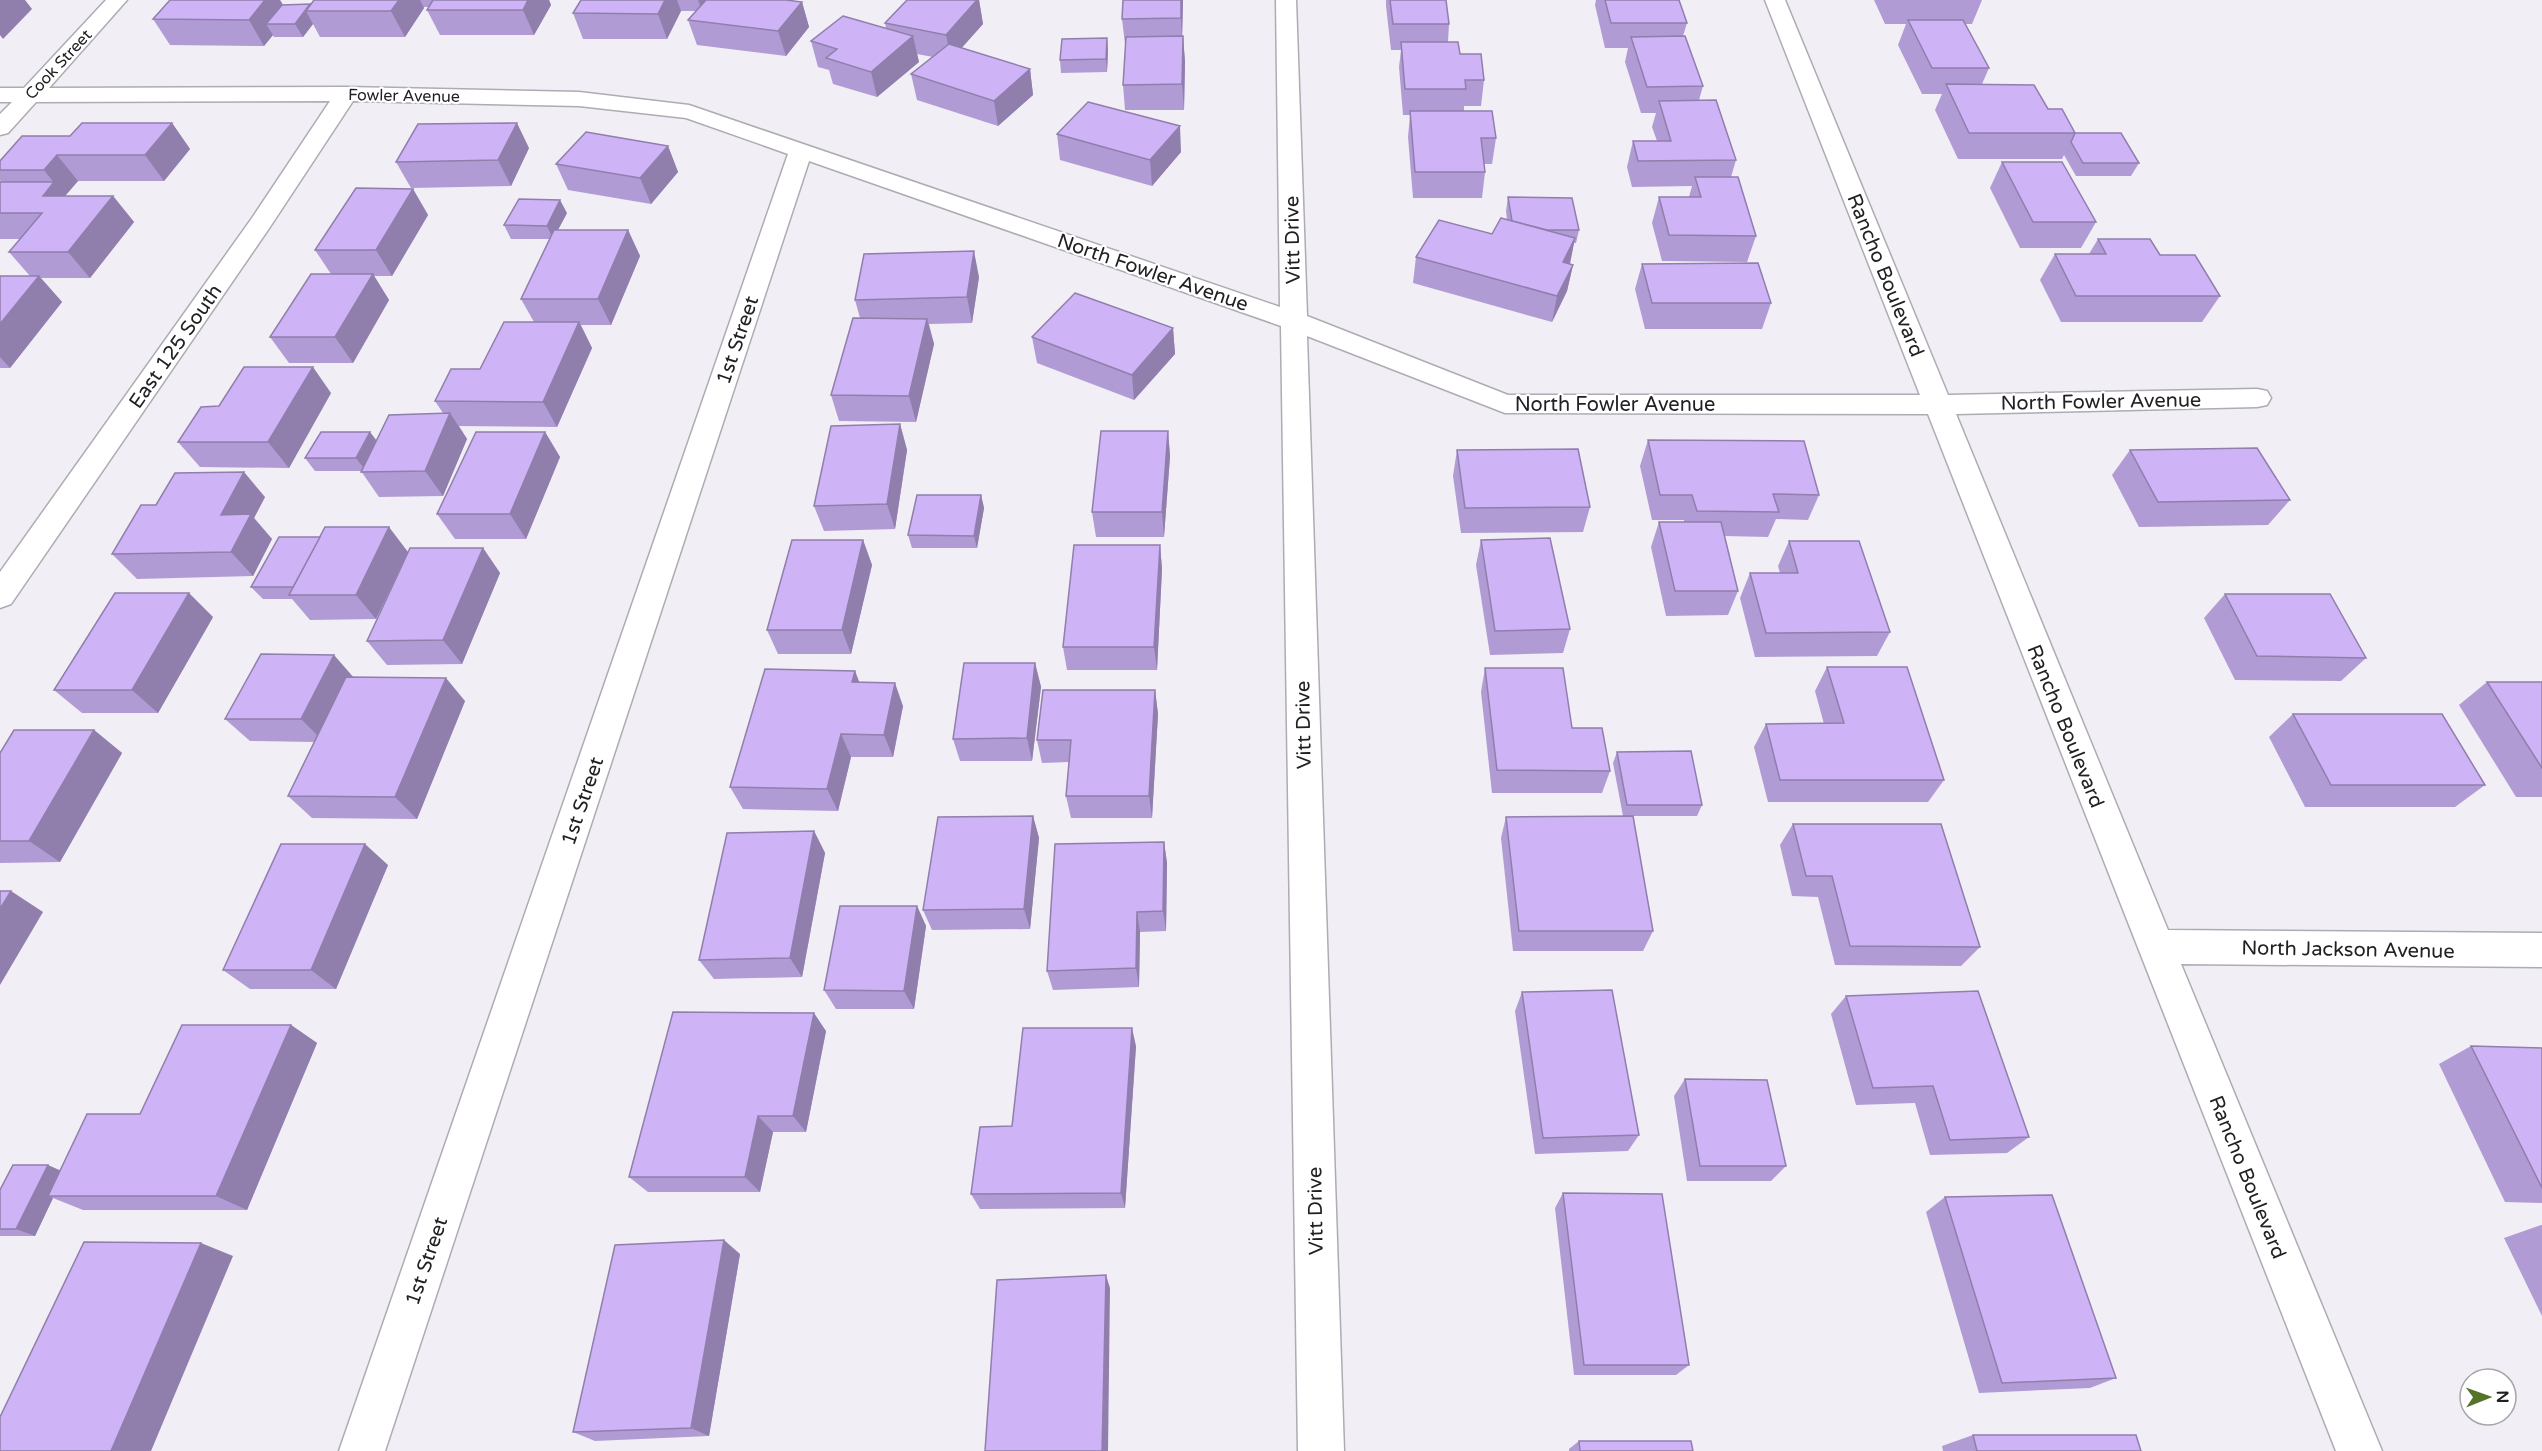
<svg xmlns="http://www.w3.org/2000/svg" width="2542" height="1451" font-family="'Varela Round',sans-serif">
	<rect width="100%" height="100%" fill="#f1eef6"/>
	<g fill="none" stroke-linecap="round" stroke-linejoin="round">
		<defs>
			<polygon id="minor" points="106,0 127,0 49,88 346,87 579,92 689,105 1280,307 1276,0 1296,0 1307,316 1508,395 1920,395 1765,0 1785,0 1948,395 2257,389 2267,391 2271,398 2267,405 2257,407 1956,414 2168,930 2542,933 2542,967 2181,964 2382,1451 2336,1451 1928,414 1505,413 1307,336 1344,1451 1298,1451 1281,326 809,161 385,1451 339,1451 788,154 686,118 579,106 353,101 270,227 11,604 0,608 0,572 252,218 330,101 36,102 8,133 0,135 0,114 12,102 0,102 0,88 24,88"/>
		</defs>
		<use href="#minor" stroke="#aeabb3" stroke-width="3"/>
		<use href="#minor" fill="#fff" fill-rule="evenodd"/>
	</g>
	<g fill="#b19bd4">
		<polygon points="170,0 280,0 283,5 310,4 310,5 314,0 549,0 551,5 534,35 440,35 427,10 429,7 423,7 424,8 405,37 320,37 313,24 303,37 274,37 273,35 264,46 170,45 153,19"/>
		<polygon points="581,0 786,0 802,2 809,27 786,56 697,45 688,20 696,11 681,11 667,39 583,39 573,13"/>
		<polygon points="907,0 979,0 983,24 961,48 1030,69 1033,95 998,126 917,100 911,74 933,57 917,54 919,62 877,97 833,84 829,70 818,67 811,41 886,28 885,23"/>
		<polygon points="1123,0 1183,0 1182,36 1183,36 1185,62 1184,110 1125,110 1123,85 1126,44 1125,44 1122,19"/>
		<polygon points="1386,0 1446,0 1449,24 1448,42 1484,80 1481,106 1464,106 1464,111 1496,138 1492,164 1484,164 1485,172 1482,198 1413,198 1408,137 1410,115 1403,115 1399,67 1401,50 1391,50 1386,6"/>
		<polygon points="1596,0 1679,0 1687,23 1683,36 1703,86 1699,100 1736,160 1731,177 1756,236 1747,262 1662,261 1652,223 1659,197 1689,197 1692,186 1632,187 1627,167 1633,141 1657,141 1652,127 1656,113 1641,113 1625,62 1628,48 1605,48 1595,5"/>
		<polygon points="1874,0 1982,0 1972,24 1965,24 1989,68 1982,84 2048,109 2075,133 2139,163 2131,176 2076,176 2064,155 2062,159 1958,159 1935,110 1942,94 1922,94 1898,45 1906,24 1885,24"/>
		<polygon points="1107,38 1108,51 1107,72 1061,73 1060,60"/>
		<polygon points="172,123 190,149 164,181 78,181 65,196 113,196 134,222 90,278 41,278 62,302 10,368 0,368 0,276 30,276 9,252 20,239 0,239 0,182 1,182 0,180 0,161 70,136"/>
		<polygon points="1057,134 1181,152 1152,186 1060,160"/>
		<polygon points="668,146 678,172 651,204 568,190 556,164"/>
		<polygon points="529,148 511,186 411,188 396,162"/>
		<polygon points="2002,162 2096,222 2081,248 2020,248 1990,188"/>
		<polygon points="413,189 428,215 392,276 374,276 389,300 353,363 289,363 270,337 331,274 315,250"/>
		<polygon points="1508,197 1579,230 1576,243 1574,243 1569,264 1573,265 1567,291 1552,322 1413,283 1416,257 1492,234 1507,220 1506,211"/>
		<polygon points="567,213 558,230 628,230 640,256 611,325 581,325 592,348 557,427 459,426 467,439 443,496 379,497 361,471 315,471 305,458 376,440 443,413 435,401 480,369 534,322 521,299 550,239 511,239 504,225"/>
		<polygon points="2098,239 2160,255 2220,296 2202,322 2061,322 2040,280 2055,254 2089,254"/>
		<polygon points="1642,264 1771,303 1762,329 1645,329 1635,289"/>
		<polygon points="979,277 972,323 929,324 934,344 916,422 839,421 831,395 860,318 855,300"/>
		<polygon points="1173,328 1175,354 1134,400 1037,363 1032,337"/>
		<polygon points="331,393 289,468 200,467 178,442 219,406"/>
		<polygon points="900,424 907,450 895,529 824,531 814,506"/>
		<polygon points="1168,431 1170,456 1164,537 1096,537 1092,512"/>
		<polygon points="545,432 560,457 526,539 455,539 437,514"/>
		<polygon points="1648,440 1819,495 1808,520 1776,519 1768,537 1725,536 1738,591 1728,615 1666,616 1651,547 1659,522 1684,522 1684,520 1652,520 1640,466"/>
		<polygon points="1457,450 1590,507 1583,532 1461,533 1453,476"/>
		<polygon points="2130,450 2290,500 2268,525 2139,527 2112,475"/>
		<polygon points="981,495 984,508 977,548 912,548 908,535"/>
		<polygon points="265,497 254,518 272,539 253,576 137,579 112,554 156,505"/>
		<polygon points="863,540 872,565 851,654 778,654 767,630"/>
		<polygon points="1481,540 1570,629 1563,653 1490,655 1476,565"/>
		<polygon points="1789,541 1890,632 1877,656 1755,657 1740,598 1750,573 1780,573 1778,566"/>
		<polygon points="1160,545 1162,569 1157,670 1067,670 1063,647"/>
		<polygon points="483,548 500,573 462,664 387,665 367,641 401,567 376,619 310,620 292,599 263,599 251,587 408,552"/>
		<polygon points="2225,594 2366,658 2341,681 2235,680 2204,618"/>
		<polygon points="213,617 158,713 82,713 54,690"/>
		<polygon points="1035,663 1041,687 1032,761 960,761 953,739"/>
		<polygon points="1827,667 1944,780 1928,802 1768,802 1754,747 1766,724 1824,724 1815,691"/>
		<polygon points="1485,668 1572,728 1610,771 1602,793 1492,793 1481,692"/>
		<polygon points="855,671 859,683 903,706 893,757 851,757 838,811 743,809 730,787"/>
		<polygon points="354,677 465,701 417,819 312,818 288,796 315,742 250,741 225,719"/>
		<polygon points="2487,682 2542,682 2542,797 2516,797 2459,705"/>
		<polygon points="1155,690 1158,714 1152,818 1071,818 1066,796 1069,762 1042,763 1037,740"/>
		<polygon points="2293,714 2485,785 2455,807 2305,807 2269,737"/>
		<polygon points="94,730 122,753 60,862 0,863 0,753"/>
		<polygon points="1617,752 1702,805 1697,816 1623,816 1613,763"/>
		<polygon points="1033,816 1039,838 1030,929 932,930 923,910"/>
		<polygon points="1506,817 1653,931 1643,951 1513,951 1501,838"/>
		<polygon points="1793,824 1980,947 1961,966 1835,965 1818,897 1792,896 1780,845"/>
		<polygon points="814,831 825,853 802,977 714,979 699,960"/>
		<polygon points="1164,842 1167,863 1166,931 1140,932 1139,987 1053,990 1047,971"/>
		<polygon points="388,865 336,989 250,989 223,970"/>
		<polygon points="917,906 926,926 914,1009 836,1009 824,990"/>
		<polygon points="1522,992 1639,1135 1628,1151 1535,1154 1515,1011"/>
		<polygon points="1846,996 2029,1137 2007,1153 1930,1155 1915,1103 1856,1105 1831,1014"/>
		<polygon points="291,1025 317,1043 247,1210 83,1210 53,1198 35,1236 0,1236 0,1190 60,1170 140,1114"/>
		<polygon points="826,1031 806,1132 773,1132 760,1192 648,1192 629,1177"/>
		<polygon points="1136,1046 1125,1208 980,1209 971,1194 1012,1126"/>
		<polygon points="2471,1046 2542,1048 2542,1203 2505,1202 2439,1064"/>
		<polygon points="1685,1079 1786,1166 1771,1181 1687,1181 1674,1096"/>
		<polygon points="1563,1193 1689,1365 1676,1375 1574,1375 1555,1208"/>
		<polygon points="1945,1197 2116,1378 2090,1388 1979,1393 1926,1212"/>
		<polygon points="2541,1225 2542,1225 2542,1316 2504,1238"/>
		<polygon points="740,1254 709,1436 595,1441 573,1432"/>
		<polygon points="1973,1435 2141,1451 1943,1451 1942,1446"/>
		<polygon points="1579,1441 1693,1451 1569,1451 1569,1449"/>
	</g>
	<g fill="#907eac">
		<polygon points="0,0 25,0 32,9 3,39 0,35"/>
		<polygon points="265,0 280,0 289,15 266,24 273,35 264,46 249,20"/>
		<polygon points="399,0 420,0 424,8 405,37 391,11"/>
		<polygon points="528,0 549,0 551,5 534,35 523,10"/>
		<polygon points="665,0 677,0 681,11 667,39 658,14"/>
		<polygon points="698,0 707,0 702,11"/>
		<polygon points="977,0 979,0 983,24 951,60 946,35"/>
		<polygon points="1181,0 1183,0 1182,43 1181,18"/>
		<polygon points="802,2 809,27 786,56 778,31"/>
		<polygon points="310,4 314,11 306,11 313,24 303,37 295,24"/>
		<polygon points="913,36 919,62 877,97 871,72"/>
		<polygon points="1183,36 1185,62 1184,110 1182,84"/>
		<polygon points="1107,38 1108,51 1107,72 1106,59"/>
		<polygon points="1030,69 1033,95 998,126 994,101"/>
		<polygon points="172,123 190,149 164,181 145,155"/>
		<polygon points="517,123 529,148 511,186 498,160"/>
		<polygon points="1180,126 1181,152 1152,186 1150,160"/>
		<polygon points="668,146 678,172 651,204 640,178"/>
		<polygon points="57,155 78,181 65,196 43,196 54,183 44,170"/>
		<polygon points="413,189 428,215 392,276 376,250"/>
		<polygon points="113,196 134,222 90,278 68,252"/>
		<polygon points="560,200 567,213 553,239 547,226"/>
		<polygon points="628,230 640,256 611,325 598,299"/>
		<polygon points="1575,238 1570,264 1557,288 1563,262"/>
		<polygon points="974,251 979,277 972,323 967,297"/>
		<polygon points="1573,265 1567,291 1552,322 1557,296"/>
		<polygon points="373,274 389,300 353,363 335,337"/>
		<polygon points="39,276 62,302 10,368 0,357 0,324"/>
		<polygon points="927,319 934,344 916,422 909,396"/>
		<polygon points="579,322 592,348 557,427 543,402"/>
		<polygon points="1173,328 1175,354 1134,400 1132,375"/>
		<polygon points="313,367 331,393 289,468 268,442"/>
		<polygon points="450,413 467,439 443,496 425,471"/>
		<polygon points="900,424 907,450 895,529 887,504"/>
		<polygon points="1168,431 1170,456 1164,537 1162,512"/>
		<polygon points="370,432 380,445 366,471 356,458"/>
		<polygon points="545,432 560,457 526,539 510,514"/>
		<polygon points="244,472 265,497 254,518 272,539 253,576 231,552 221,515"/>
		<polygon points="981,495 984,508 977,548 974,536"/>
		<polygon points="389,527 408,552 376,619 356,595"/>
		<polygon points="863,540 872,565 851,654 842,630"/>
		<polygon points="1160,545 1162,569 1157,670 1154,647"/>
		<polygon points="483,548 500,573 462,664 443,640"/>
		<polygon points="189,593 213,617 158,713 132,690"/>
		<polygon points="334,655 355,679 324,742 301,719"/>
		<polygon points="1035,663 1041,687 1032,761 1027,738"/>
		<polygon points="855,671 864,694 852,682"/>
		<polygon points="446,678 465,701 417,819 395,797"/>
		<polygon points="895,683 903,706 893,757 884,735"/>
		<polygon points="1155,690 1158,714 1152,818 1149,796"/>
		<polygon points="94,730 122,753 60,862 29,841"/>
		<polygon points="841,734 851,757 838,811 827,789"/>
		<polygon points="1033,816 1039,838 1030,929 1024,909"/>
		<polygon points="814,831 825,853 802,977 790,958"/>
		<polygon points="1164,842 1167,863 1166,931 1163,911"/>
		<polygon points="365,844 388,865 336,989 311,970"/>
		<polygon points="11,891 43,912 0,985 0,909"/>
		<polygon points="917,906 926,926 914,1009 904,991"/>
		<polygon points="1137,912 1140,932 1139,987 1136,968"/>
		<polygon points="814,1013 826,1031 806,1132 793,1116"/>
		<polygon points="291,1025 317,1043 247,1210 216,1196"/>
		<polygon points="1132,1028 1136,1046 1125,1208 1121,1193"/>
		<polygon points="758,1116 773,1132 760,1192 745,1177"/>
		<polygon points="48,1165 66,1173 48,1196 53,1198 35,1236 16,1229"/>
		<polygon points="724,1240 740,1254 709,1436 691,1428"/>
		<polygon points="201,1243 233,1256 151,1451 111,1451"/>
		<polygon points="1106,1275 1110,1288 1108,1451 1102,1451"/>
	</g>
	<g fill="#ceb4f6" stroke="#907eac" stroke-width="1.5">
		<polygon points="170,0 265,0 249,20 153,19"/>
		<polygon points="314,0 399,0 391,11 306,11"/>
		<polygon points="433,0 528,0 523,10 427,10"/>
		<polygon points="581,0 665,0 658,14 573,13"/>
		<polygon points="706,0 786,0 802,2 778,31 688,20"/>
		<polygon points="907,0 977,0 946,35 885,23"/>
		<polygon points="1123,0 1181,0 1181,18 1122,19"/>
		<polygon points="1390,0 1446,0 1449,24 1393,24"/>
		<polygon points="1605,0 1679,0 1687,23 1611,23"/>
		<polygon points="310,4 295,24 266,24 282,5"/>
		<polygon points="843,16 913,36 871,72 826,58 837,49 811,41"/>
		<polygon points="1908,20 1963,20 1989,68 1932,68"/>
		<polygon points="1183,36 1182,84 1123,85 1126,37"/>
		<polygon points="1685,36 1703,86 1647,87 1631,37"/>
		<polygon points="1107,38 1106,59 1060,60 1062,39"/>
		<polygon points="1401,42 1458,42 1460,54 1481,54 1484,80 1465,80 1466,89 1405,89"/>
		<polygon points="949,44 1030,69 994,101 911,74"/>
		<polygon points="1946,84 2034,85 2048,109 2062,109 2075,133 1969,133"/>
		<polygon points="1716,100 1736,160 1638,161 1633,141 1671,141 1659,101"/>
		<polygon points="1088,102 1180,126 1150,160 1057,134"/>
		<polygon points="1410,111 1492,111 1496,138 1481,138 1485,172 1415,172"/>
		<polygon points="82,123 172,123 145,155 57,155 44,170 0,170 0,161 22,136 70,136"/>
		<polygon points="517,123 498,160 396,162 418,124"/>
		<polygon points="586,132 668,146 640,178 556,164"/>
		<polygon points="2075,133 2121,133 2139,163 2083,163 2071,142"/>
		<polygon points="2002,162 2062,162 2096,222 2033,222"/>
		<polygon points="1695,177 1738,177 1756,236 1669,235 1659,197 1701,197"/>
		<polygon points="0,182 54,182 43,196 113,196 68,252 9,252 42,213 0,213"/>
		<polygon points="356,188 413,189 376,250 315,250"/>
		<polygon points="1508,197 1572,198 1579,230 1547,230 1512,221"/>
		<polygon points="519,199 560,200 547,226 504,225"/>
		<polygon points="1501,218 1575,238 1563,262 1573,265 1557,296 1416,257 1439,220 1492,234"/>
		<polygon points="554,230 628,230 598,299 521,299"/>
		<polygon points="2098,239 2150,239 2160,255 2195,255 2220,296 2076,296 2055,254 2106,254"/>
		<polygon points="974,251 967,297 855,300 864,254"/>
		<polygon points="1758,263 1771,303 1652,303 1642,264"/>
		<polygon points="311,274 373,274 335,337 270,337"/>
		<polygon points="0,276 39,276 0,324"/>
		<polygon points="1075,293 1173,328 1132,375 1032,337"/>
		<polygon points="853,318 927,319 909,396 831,395"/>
		<polygon points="504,322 579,322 543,402 435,401 451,369 480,369"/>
		<polygon points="244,367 313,367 268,442 178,442 201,407 219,406"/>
		<polygon points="450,413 425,471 361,472 389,415"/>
		<polygon points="900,424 887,504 814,506 831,426"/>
		<polygon points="1101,431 1168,431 1162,512 1092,512"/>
		<polygon points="321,432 370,432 356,458 305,458"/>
		<polygon points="476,432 545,432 510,514 437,514"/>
		<polygon points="1648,440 1804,441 1819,495 1773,494 1779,512 1697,511 1692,495 1660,495"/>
		<polygon points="2257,448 2290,500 2158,502 2130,450"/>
		<polygon points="1578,449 1590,507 1465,508 1457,450"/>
		<polygon points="244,472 221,515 251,514 231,552 112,554 141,505 156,505 175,473"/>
		<polygon points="917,495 981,495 974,536 908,535"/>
		<polygon points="1659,522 1721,522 1738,591 1675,591"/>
		<polygon points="325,527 389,527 356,595 289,595"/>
		<polygon points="279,537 320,537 293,587 251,587"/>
		<polygon points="1550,538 1570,629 1495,631 1481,540"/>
		<polygon points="792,540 863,540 842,630 767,630"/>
		<polygon points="1789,541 1859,541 1890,632 1766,633 1750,573 1798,573"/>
		<polygon points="1074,545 1160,545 1154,647 1063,647"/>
		<polygon points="410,548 483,548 443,640 367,641"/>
		<polygon points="115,593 189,593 132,690 54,690"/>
		<polygon points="2225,594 2330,594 2366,658 2257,656"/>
		<polygon points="261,654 334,655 301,719 225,719"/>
		<polygon points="964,663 1035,663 1027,738 953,739"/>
		<polygon points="1827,667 1907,667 1944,780 1780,780 1766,724 1844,723"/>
		<polygon points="1485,668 1563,668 1572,728 1602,728 1610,771 1497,770"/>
		<polygon points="765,669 855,671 852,682 895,683 884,735 841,734 827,789 730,787"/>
		<polygon points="346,677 446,678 395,797 288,796"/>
		<polygon points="2487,682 2542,682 2542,768"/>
		<polygon points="1043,690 1155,690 1149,796 1066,796 1071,740 1037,740"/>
		<polygon points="2293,714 2442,714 2485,785 2331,785"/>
		<polygon points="14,730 94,730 29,841 0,841 0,753"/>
		<polygon points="1691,751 1702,805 1627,805 1617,752"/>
		<polygon points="1033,816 1024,909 923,910 938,817"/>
		<polygon points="1633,816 1653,931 1519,931 1506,817"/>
		<polygon points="1793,824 1941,824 1980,947 1850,946 1832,876 1806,876"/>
		<polygon points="814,831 790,958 699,960 727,833"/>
		<polygon points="1164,842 1163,911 1137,912 1136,968 1047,971 1055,844"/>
		<polygon points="281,844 365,844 311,970 223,970"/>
		<polygon points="0,891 11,891 0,909"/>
		<polygon points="840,906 917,906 904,991 824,990"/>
		<polygon points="1612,990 1639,1135 1543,1138 1522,992"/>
		<polygon points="1978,991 2029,1137 1950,1140 1933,1086 1873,1088 1846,996"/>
		<polygon points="673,1012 814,1013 793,1116 758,1116 745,1177 629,1177"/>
		<polygon points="182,1025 291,1025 216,1196 48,1196 87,1114 140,1114"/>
		<polygon points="1023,1028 1132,1028 1121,1193 971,1194 980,1127 1012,1126"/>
		<polygon points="2471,1046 2542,1048 2542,1188"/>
		<polygon points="1685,1079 1767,1080 1786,1166 1700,1166"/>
		<polygon points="13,1165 48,1165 16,1229 0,1229 0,1190"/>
		<polygon points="1563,1193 1662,1194 1689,1365 1584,1365"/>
		<polygon points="2052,1195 2116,1378 2002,1383 1945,1197"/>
		<polygon points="724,1240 691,1428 573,1432 615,1245"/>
		<polygon points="84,1242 201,1243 111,1451 0,1451 0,1417"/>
		<polygon points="1106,1275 1102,1451 985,1451 997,1280"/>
		<polygon points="1973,1435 2136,1435 2141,1451 1977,1451"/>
		<polygon points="1579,1441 1691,1441 1693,1451 1580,1451"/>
	</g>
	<g text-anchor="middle" stroke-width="4.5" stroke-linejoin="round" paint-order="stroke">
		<g font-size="16" fill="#212023" stroke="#fff">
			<text transform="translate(58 64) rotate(-47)" y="6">Cook Street</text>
			<text transform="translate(404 95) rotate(1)" y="6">Fowler Avenue</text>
		</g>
		<g font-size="20" fill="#212023" stroke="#fff">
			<text transform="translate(1292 240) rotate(-91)" y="7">Vitt Drive</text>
			<text transform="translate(1153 272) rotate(19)" y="7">North Fowler Avenue</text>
			<text transform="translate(1886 275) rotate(68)" y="7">Rancho Boulevard</text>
			<text transform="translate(737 340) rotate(-71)" y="7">1st Street</text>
			<text transform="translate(175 346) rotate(-55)" y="7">East 125 South</text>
			<text transform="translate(2101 401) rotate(-1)" y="7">North Fowler Avenue</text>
			<text x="1615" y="411">North Fowler Avenue</text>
			<text transform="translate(1303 725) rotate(-91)" y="7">Vitt Drive</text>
			<text transform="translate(2066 726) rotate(68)" y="7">Rancho Boulevard</text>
			<text transform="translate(582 801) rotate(-71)" y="7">1st Street</text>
			<text transform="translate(2348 949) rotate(1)" y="7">North Jackson Avenue</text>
			<text transform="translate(2248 1177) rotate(68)" y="7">Rancho Boulevard</text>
			<text transform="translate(1315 1211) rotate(-91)" y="7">Vitt Drive</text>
			<text transform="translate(426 1261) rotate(-71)" y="7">1st Street</text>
		</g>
	</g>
	<g transform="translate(2488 1397) rotate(89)"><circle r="28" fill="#ffffff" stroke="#a6a6a7" stroke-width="1.5"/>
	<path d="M0-4.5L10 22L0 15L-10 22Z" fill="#557429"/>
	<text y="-9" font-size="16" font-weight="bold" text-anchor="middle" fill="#212023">N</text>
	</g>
</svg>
